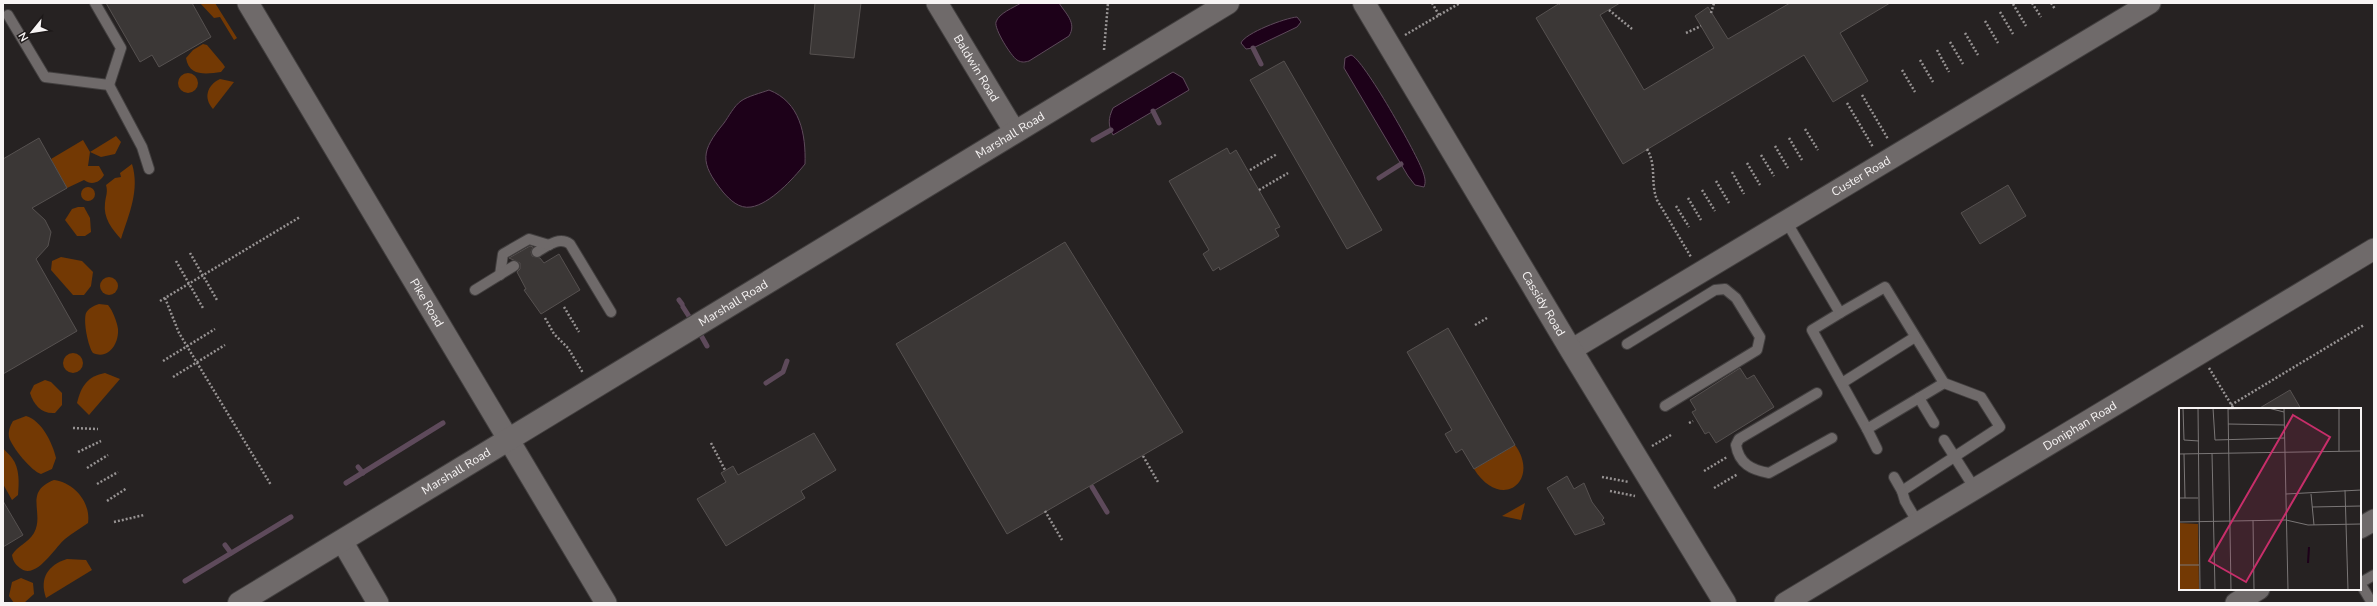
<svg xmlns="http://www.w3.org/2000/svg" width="2377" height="606" font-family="'Nunito Sans',sans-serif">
	<rect width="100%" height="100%" fill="#262222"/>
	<g fill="#733904">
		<polygon points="200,3 215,3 237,38 234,40 220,17 214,18"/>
		<path d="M203 44 207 45 223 64 225 67 221 72C207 74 189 77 186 58L193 50Z"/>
		<circle cx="188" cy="83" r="10"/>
		<path d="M220 79 234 82 213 109C203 98 207 85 220 79Z"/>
		<path d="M116 136 121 142 115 154 101 157 90 152 88 166H99L104 175C100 182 92 186 84 180L67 188 51 159 83 140 90 152Z"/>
		<path d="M132 164C140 190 129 214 121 239 112 229 103 218 105 203 106 195 108 192 106 185L115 178 121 177 120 173Z"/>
		<circle cx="88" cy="194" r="7"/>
		<polygon points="78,207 84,207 90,218 91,232 85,236 77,236 65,220 72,209"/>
		<polygon points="61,257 82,261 93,272 91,286 84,295 73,295 51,270 52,261"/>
		<circle cx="109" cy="286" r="9"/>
		<path d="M99 304 108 305C113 311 117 322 118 329 119 343 109 360 93 353 88 347 83 321 86 313 89 308 93 306 99 304Z"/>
		<circle cx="73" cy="363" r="10"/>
		<path d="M105 373 120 379 89 415 77 403C81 386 88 376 105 373Z"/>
		<path d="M45 380 51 382 62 393V405L55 413C41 414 34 405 30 393L34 385Z"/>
		<path d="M26 416C42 421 52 442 56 458L52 469 41 474C32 472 11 446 9 437 8 431 10 426 13 421Z"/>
		<path d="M1515 445C1541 481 1501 512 1474 469Z"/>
		<path d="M3 448C6 452 9 454 12 458 20 468 19 484 18 495L12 500 3 484Z"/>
		<path d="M54 480C75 483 91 503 88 523 81 528 72 533 65 539 55 547 36 581 20 568 15 564 13 561 12 555 17 546 28 543 34 533 45 513 23 492 54 480Z"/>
		<polygon points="1525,503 1521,520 1502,516"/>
		<path d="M67 559 86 560 92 570 46 598C39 578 48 565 67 559Z"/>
		<polygon points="21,578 33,583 34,594 24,603 14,603 9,596 12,582"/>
	</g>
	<g fill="#1d0119" stroke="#5e4a5b">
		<path d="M1021 3H1059C1066 14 1077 23 1069 36L1029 61C1025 62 1022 63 1017 60 1011 56 994 29 996 22 999 13 1013 8 1021 3Z"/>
		<path d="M1297 17 1301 22 1297 27 1253 48 1246 49 1241 43C1245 33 1285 18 1297 17Z"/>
		<path d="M1351 55C1363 58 1418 156 1423 172 1425 178 1426 182 1424 187L1415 185 1408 176 1344 68 1345 58Z"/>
		<path d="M1173 72 1183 78 1189 90 1113 135C1108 125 1108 119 1113 108Z"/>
		<path d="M769 90C800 102 806 134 805 164 793 179 770 204 751 207 739 209 730 200 723 192 699 162 701 151 724 123 729 116 734 106 741 101 748 96 761 93 769 90Z"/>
	</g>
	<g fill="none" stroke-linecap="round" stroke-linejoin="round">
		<g stroke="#5e4a5b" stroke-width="5">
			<polyline points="1253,48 1261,64"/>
			<polyline points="1153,111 1159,123"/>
			<polyline points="1093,140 1111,130"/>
			<polyline points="1379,178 1401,164"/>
			<polyline points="679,300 682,304"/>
			<polyline points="683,307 692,321"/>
			<polyline points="698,330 707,346"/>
			<polyline points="766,383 783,372 787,361"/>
			<polyline points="358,467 363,473"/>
			<polyline points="346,483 443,423"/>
			<polyline points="1092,487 1107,512"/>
			<polyline points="225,545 231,553"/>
			<polyline points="185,581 291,517"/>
		</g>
	</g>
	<g fill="#3b3736" stroke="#565150">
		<polygon points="106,3 192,3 211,37 159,67 152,55 140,62"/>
		<polygon points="815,3 861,3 854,58 810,54"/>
		<polygon points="1560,3 1620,3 1600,15 1644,90 1714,48 1695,16 1708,7 1728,39 1790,3 1890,3 1840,33 1868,81 1833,102 1804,55 1623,164 1536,18"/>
		<polygon points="1284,61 1382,230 1347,249 1250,80"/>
		<polygon points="39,138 67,188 32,208 45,220 51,232 48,246 36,259 77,331 3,374 3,159"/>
		<polygon points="1227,148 1230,154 1236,150 1280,227 1275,229 1279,236 1220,270 1219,267 1213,271 1203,254 1209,250 1169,181"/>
		<polygon points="2008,185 2026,216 1980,244 1961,213"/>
		<polygon points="1065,242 1183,432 1007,534 896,344"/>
		<polygon points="530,246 533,247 531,252 532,256 540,258 544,263 559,254 580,290 541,314 524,290 526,289 517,272 520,269 520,263 509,258"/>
		<polygon points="1448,328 1515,445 1474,469 1462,449 1456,453 1445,434 1452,430 1407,352"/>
		<polygon points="1740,368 1747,379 1754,375 1774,407 1716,443 1709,432 1705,434 1692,412 1696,410 1690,400"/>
		<polygon points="2290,390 2301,409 2258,409"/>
		<polygon points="814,433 836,470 801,491 805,498 726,546 697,499 726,482 721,473 733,466 738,475"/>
		<polygon points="1567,476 1574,489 1584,483 1592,502 1604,518 1602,520 1605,524 1575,535 1547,488"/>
		<polygon points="3,501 23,535 3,547"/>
	</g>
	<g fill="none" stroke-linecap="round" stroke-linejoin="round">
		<defs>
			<g id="service">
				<polyline points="95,3 121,48 109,85"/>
				<polyline points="8,15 45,77 109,85 142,147 149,169"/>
				<polyline points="1786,221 1840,313 1812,330 1867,429 1944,383 1981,397 2000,427 1902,491 1905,501 1918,523"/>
				<path d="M537 252C547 246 559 236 570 244L611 312"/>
				<polyline points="500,275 503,254 529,239 549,245"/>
				<polyline points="475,290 514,266"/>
				<polyline points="1840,313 1885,287 1944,383"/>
				<polyline points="1627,344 1715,290 1725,289 1736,298 1760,337 1757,350 1665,406"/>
				<polyline points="1842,383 1915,337"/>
				<path d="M1817 393 1739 439 1736 445C1739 464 1752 470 1769 473L1832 438"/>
				<polyline points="1919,398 1934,423"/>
				<polyline points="1867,429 1877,449"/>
				<polyline points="1944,440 1975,489"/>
				<polyline points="1894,477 1902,491"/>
				<polyline points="2372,603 2360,583 2374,575"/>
			</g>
			<g id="minor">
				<path id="s1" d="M248 3 606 603"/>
				<path id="s2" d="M937 3 1015 132"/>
				<path id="s3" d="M1571 350 2150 3"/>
				<polyline points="2360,528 2374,520"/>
				<polyline points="342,541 378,603"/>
				<path id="s4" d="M1785 603 2374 249"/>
				<polyline points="2236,603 2259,589"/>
			</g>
			<g id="tertiary">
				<path id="s5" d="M1364 3 1571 350 1725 603"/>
				<path id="s6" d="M239 603 1228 3"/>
			</g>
		</defs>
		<use href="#service" stroke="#423f3f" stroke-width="12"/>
		<use href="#minor" stroke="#423f3f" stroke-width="23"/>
		<use href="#tertiary" stroke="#423f3f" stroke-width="24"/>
		<g stroke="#979393" stroke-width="2.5" stroke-dasharray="2 2" stroke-linecap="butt">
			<polyline points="1432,3 1439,15"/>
			<polyline points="1559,3 1560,3"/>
			<polyline points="2032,3 2041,17"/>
			<polyline points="2051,3 2055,9"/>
			<polyline points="2013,4 2026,26"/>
			<polyline points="1609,10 1632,29"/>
			<polyline points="2000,12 2013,34"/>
			<polyline points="1711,13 1714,3"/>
			<polyline points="1985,21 1998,43"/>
			<polyline points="1686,33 1701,26"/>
			<polyline points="1965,33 1978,55"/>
			<polyline points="1405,35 1460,3"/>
			<polyline points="1950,42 1963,64"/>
			<polyline points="1104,50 1108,3"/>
			<polyline points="1937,50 1949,72"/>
			<polyline points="1920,60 1933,82"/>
			<polyline points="1902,70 1915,92"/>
			<polyline points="1862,95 1888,139"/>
			<polyline points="1847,103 1873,147"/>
			<polyline points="1805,129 1818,150"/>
			<polyline points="1789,138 1802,160"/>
			<polyline points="1775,146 1788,168"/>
			<path d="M1647 149C1657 166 1650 182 1657 200L1691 257"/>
			<polyline points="1761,155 1774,176"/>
			<polyline points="1747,163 1760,185"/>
			<polyline points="1250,170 1277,154"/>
			<polyline points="1732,172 1744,194"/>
			<polyline points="1716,181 1729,203"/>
			<polyline points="1259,190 1288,173"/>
			<polyline points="1702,190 1715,211"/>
			<polyline points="1688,198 1701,220"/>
			<polyline points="1676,206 1689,227"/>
			<polyline points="190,253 217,300"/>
			<polyline points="176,261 203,308"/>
			<polyline points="165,298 179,333 271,485"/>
			<polyline points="160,301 300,217"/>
			<polyline points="564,307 579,332"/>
			<polyline points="545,318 554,334 568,348 583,373"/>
			<polyline points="1475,325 1487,318"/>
			<polyline points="163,361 215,329"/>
			<polyline points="2209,368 2234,409"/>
			<polyline points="173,377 225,345"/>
			<polyline points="2231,405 2364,325"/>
			<polyline points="1689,423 1693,421"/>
			<polyline points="73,428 98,429"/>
			<polyline points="711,443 725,470"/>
			<polyline points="1652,446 1671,435"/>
			<polyline points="78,452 101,441"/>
			<polyline points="1143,456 1158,482"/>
			<polyline points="87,468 108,455"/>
			<polyline points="1704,471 1727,457"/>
			<polyline points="1602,477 1629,482"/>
			<polyline points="97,484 118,472"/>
			<polyline points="1714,488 1738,474"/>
			<polyline points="1610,491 1635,496"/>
			<polyline points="107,501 127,488"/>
			<polyline points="1045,511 1062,540"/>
			<polyline points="114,522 144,515"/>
		</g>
		<use href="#service" stroke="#6f6a6a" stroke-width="10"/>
		<use href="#minor" stroke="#6f6a6a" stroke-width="21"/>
		<use href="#tertiary" stroke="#6f6a6a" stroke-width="22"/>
	</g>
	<g text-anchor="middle" stroke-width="3" stroke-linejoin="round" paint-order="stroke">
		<g font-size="12" fill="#f7f4f4" stroke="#1d1919">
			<text dy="4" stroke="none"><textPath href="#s2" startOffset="76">Baldwin Road</textPath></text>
			<text dy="4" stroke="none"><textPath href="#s6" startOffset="902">Marshall Road</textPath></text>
			<text dy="4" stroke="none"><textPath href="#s3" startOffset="338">Custer Road</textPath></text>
			<text dy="4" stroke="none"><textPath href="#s1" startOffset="349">Pike Road</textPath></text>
			<text dy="4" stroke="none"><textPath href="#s6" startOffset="578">Marshall Road</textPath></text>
			<text dy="4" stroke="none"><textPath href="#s5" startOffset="350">Cassidy Road</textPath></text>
			<text dy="4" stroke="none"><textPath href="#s4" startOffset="344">Doniphan Road</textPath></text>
			<text dy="4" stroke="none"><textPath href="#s6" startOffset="254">Marshall Road</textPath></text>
		</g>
	</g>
	<g transform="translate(2179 408)">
		<rect width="182" height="182" fill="#262222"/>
		<path d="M0 115 19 116 20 182H0Z" fill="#733904"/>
		<path fill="none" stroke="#1d0119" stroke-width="2" d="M129 155 130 139"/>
		<path fill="none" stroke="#7a7676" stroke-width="1" d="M4 0 5 32 20 33M19 0 21 182M34 0 36 32 106 30M49 0 52 182M89 0 105 4M105 0 109 182M160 0V43M49 1 84 0M49 16 105 17M33 45 36 182M0 46 182 43M5 46 6 90M166 82 169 182M107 86 182 82M132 86 135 117M0 90H19M133 99 182 98M74 112 75 182M0 114 107 112 129 117 182 116M0 157H20"/>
		<path fill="#c72e6a" fill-opacity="0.15" stroke="#c72e6a" stroke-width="2" d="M114 7 151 29 67 174 30 153Z"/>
		<rect width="182" height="182" fill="none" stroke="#f7f4f4" stroke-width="2"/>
	</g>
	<rect width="2377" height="606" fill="none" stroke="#f7f4f4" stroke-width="8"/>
	<g transform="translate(32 32) rotate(240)" stroke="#1d1919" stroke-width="3" paint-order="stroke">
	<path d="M0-3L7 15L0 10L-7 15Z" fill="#f7f4f4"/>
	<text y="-6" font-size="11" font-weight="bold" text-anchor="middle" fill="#f7f4f4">N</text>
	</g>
</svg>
